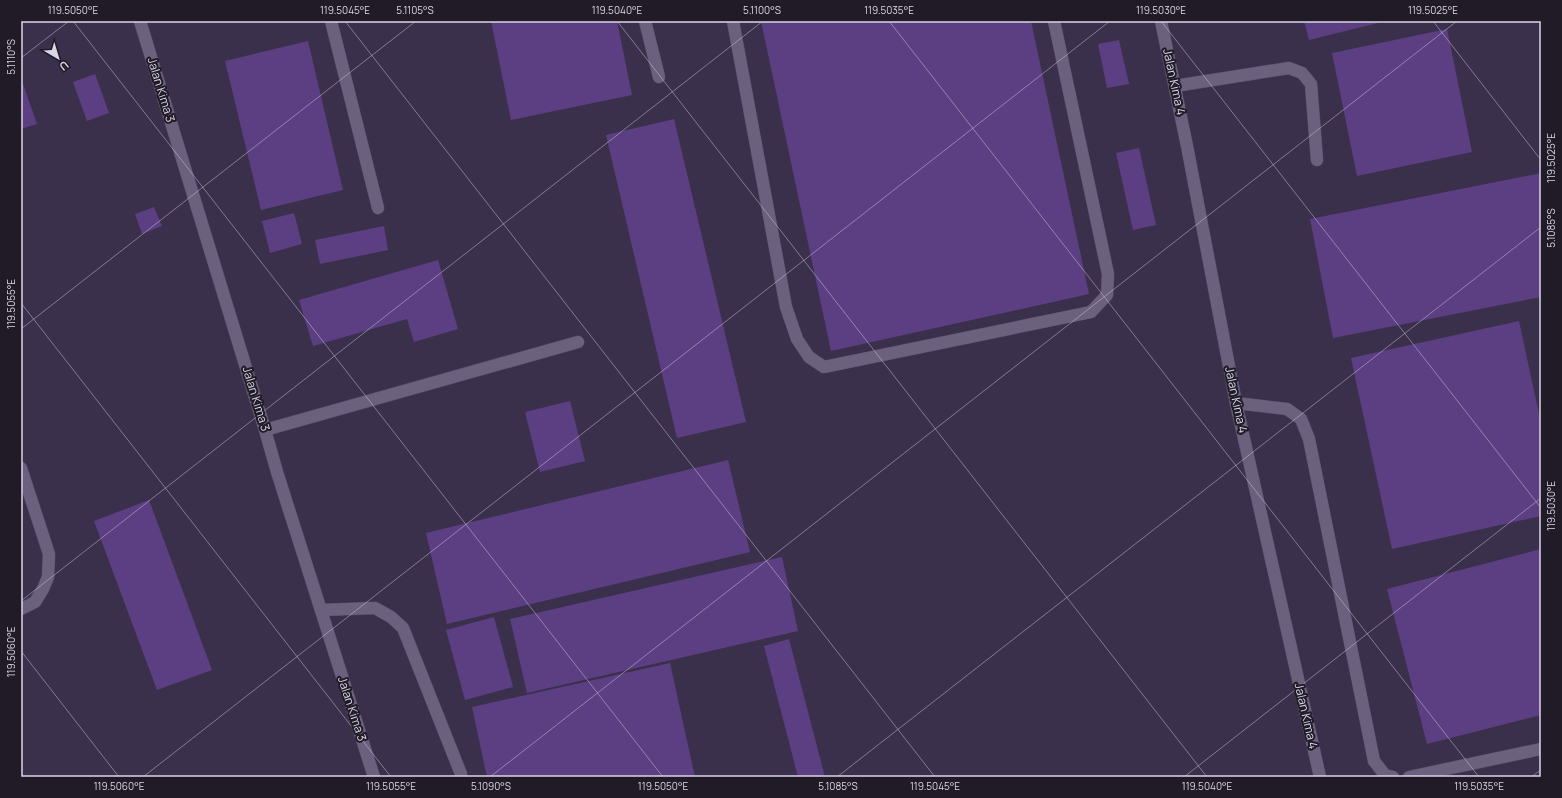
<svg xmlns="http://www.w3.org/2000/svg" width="1562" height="798" font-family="Manrope,sans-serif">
	<rect width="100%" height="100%" fill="#3b304b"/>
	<g fill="#5b3f82">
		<polygon points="491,21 617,21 632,95 511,120"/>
		<polygon points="761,21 1031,21 1089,294 831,351"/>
		<polygon points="1304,21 1382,21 1382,22 1309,40"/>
		<polygon points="1447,29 1472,152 1357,176 1332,53"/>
		<polygon points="1119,40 1129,84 1107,88 1098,44"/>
		<polygon points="308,41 343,190 261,210 225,61"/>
		<polygon points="95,74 109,113 87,121 73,82"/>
		<polygon points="21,78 37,124 21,129"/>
		<polygon points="674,119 746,422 677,438 606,135"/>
		<polygon points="1139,148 1156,225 1133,230 1116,153"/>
		<polygon points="1541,173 1541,297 1333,338 1310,219"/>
		<polygon points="154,207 162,226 142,234 135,214"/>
		<polygon points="294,213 302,244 270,253 262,221"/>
		<polygon points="384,226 388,250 320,264 315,240"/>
		<polygon points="438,260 458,329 414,342 407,319 313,346 299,300"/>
		<polygon points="1519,321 1541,423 1541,516 1392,549 1351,358"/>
		<polygon points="570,401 585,461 540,472 525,412"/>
		<polygon points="728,460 750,552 447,624 426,533"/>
		<polygon points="149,500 212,670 157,690 94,521"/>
		<polygon points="1541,549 1541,715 1427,744 1387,589"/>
		<polygon points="782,557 798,631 527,693 510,619"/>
		<polygon points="494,617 513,687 465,700 446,630"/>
		<polygon points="789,639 825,777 798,777 764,646"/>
		<polygon points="670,663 695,777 487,777 472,707"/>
	</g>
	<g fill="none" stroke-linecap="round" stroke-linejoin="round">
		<defs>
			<g id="minor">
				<polyline points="140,21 265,430 277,472 374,777"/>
				<polyline points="331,21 378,208"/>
				<polyline points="645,21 659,77"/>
				<polyline points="733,21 786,307 797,339 809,357 824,367 1091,312 1107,295 1108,274 1054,21"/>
				<polyline points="1161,21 1187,146 1236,403 1320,777"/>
				<polyline points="1175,86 1289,68 1302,73 1311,84 1317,160"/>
				<polyline points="1236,403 1287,409 1301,419 1309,439 1374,761 1385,775 1393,777"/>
				<polyline points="265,430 578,342"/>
				<polyline points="21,468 49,554 48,577 43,589 35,602 21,609"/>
				<polyline points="321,610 375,608 391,617 403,628 461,774"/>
				<polyline points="1409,777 1541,749"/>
			</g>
		</defs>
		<use href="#minor" stroke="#564d64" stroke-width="13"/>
		<use href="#minor" stroke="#6b607e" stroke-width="12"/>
	</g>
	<path fill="none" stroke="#dad5e6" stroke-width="1" stroke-opacity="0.45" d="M73 21 663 777M345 21 935 777M617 21 1207 777M889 21 1479 777M1161 21 1541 508M1433 21 1541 160M21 58 69 21M21 303 391 777M21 329 416 21M21 601 763 21M21 651 119 777M143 777 1110 21M490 777 1457 21M837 777 1541 227M1184 777 1541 498M1531 777 1541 770"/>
	<g text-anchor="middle" stroke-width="4" stroke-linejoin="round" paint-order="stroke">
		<g font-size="12" fill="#dad5e6" stroke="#201b27">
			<text transform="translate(1174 82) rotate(78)" y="4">Jalan Kima 4</text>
			<text transform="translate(161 90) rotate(73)" y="4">Jalan Kima 3</text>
			<text transform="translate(256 399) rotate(73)" y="4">Jalan Kima 3</text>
			<text transform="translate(1236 400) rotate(78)" y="4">Jalan Kima 4</text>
			<text transform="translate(352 709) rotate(72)" y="4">Jalan Kima 3</text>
			<text transform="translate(1306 716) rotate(77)" y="4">Jalan Kima 4</text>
		</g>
	</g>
	<rect width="1562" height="798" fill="none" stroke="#201b27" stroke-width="44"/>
	<g transform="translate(58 58) rotate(142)" stroke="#201b27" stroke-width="3" paint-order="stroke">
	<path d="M0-3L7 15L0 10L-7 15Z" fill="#dad5e6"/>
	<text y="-6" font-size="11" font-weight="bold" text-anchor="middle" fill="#dad5e6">U</text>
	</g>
	<rect x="22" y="22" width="1518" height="754" fill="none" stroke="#dad5e6" stroke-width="1.5"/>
	<g font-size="10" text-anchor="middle" fill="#dad5e6">
		<text x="73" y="14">119.5050°E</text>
		<text x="345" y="14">119.5045°E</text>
		<text x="415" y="14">5.1105°S</text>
		<text x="617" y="14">119.5040°E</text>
		<text x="762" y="14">5.1100°S</text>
		<text x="889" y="14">119.5035°E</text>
		<text x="1161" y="14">119.5030°E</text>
		<text x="1433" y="14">119.5025°E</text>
		<text transform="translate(11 57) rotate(-90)" y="4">5.1110°S</text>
		<text transform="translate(1551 158) rotate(-90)" y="4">119.5025°E</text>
		<text transform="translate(1551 228) rotate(-90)" y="4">5.1085°S</text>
		<text transform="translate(11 304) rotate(-90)" y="4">119.5055°E</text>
		<text transform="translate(1551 506) rotate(-90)" y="4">119.5030°E</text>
		<text transform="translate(11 652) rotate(-90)" y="4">119.5060°E</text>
		<text x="119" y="790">119.5060°E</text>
		<text x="391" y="790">119.5055°E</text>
		<text x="491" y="790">5.1090°S</text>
		<text x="663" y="790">119.5050°E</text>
		<text x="838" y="790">5.1085°S</text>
		<text x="935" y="790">119.5045°E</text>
		<text x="1207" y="790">119.5040°E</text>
		<text x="1479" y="790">119.5035°E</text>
	</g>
</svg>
